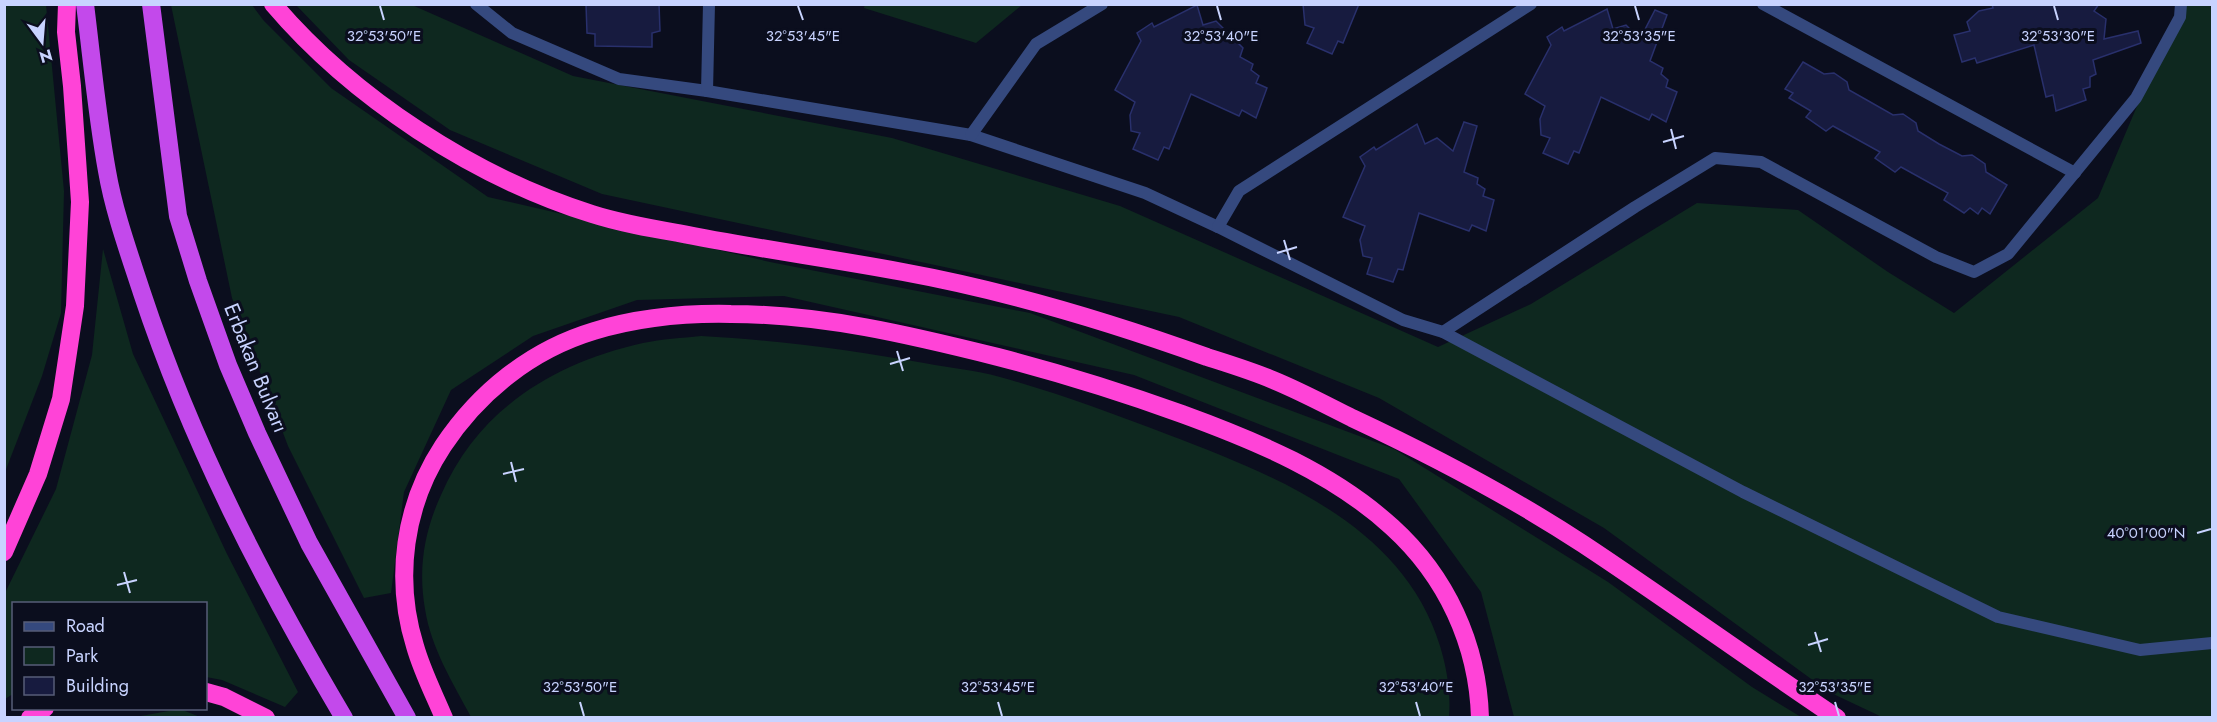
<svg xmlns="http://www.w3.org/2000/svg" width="2217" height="722" font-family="Jost,sans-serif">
	<rect width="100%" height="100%" fill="#0b0e1e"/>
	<g fill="#0e281f">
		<polygon points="5,4 46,5 64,191 61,313 42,376 5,472"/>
		<polygon points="865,4 1022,4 1022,5 976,43 864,8"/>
		<polygon points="171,5 252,5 264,21 331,88 488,197 770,262 1030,313 1394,449 1608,582 1752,687 1801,717 1514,717 1481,592 1399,479 1134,375 784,296 637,300 533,336 451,390 404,492 391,593 364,598 288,446 232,298"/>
		<polygon points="296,5 412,5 573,76 892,138 1120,206 1438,347 1531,304 1697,203 1798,210 1888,272 1954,313 2098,198 2180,5 2212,5 2212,717 1882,717 1829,692 1604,528 1379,398 1179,317 602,194 450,130 349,60"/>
		<polygon points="103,249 133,354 227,554 298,692 285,707 222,680 206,677 206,604 14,604 13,694 5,699 5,593 56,489 92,355"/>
		<path d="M701 336C777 340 850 350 924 363 949 368 975 370 1000 377 1057 393 1114 414 1169 435 1276 476 1403 525 1440 646 1447 669 1451 693 1449 717H471C453 683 431 648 425 609 418 569 424 532 441 495 478 409 554 363 643 343 662 339 682 338 701 336Z"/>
		<polygon points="180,709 200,717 135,717"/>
	</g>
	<g fill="#171b3f" stroke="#29306c" stroke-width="1.5">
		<polygon points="586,4 659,4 660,31 652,33 652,47 595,46 595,34 587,33"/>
		<polygon points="1303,4 1359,4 1343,43 1338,41 1332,54 1307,43 1314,28 1305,25"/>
		<polygon points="1992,4 2099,4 2094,11 2106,19 2104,39 2138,31 2141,43 2093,60 2096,74 2090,77 2090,87 2083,89 2086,100 2056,111 2053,95 2046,97 2034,45 1977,63 1975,58 1962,62 1954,35 1970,31 1967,22 1979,11 1993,8"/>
		<polygon points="1197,5 1203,25 1216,21 1243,48 1240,57 1253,64 1251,70 1259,76 1256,83 1267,88 1256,118 1242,110 1239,116 1191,94 1169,149 1164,147 1158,160 1133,149 1140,133 1131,131 1130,115 1135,102 1115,90 1141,41 1137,33 1152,23 1154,27"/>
		<polygon points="1607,9 1613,29 1626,25 1640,39 1655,10 1667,15 1650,61 1663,68 1661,74 1668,80 1666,87 1677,92 1666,122 1652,114 1649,120 1601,97 1579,153 1574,151 1568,164 1543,153 1550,138 1541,135 1540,119 1545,106 1525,94 1551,45 1547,37 1562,27 1564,31"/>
		<polygon points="1803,62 1824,74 1834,73 1847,82 1849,90 1865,99 1893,115 1903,114 1916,123 1918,131 1939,144 1962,156 1972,155 1985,164 1986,172 2007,185 1990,214 1982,208 1978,214 1970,208 1964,213 1944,200 1948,193 1901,167 1895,172 1875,158 1880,152 1833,126 1826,131 1806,117 1811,111 1789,98 1793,93 1785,89"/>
		<polygon points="1464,122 1477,126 1464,172 1478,178 1477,184 1485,189 1483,196 1494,200 1486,231 1472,225 1469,231 1419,213 1403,270 1398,269 1393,282 1367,274 1372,258 1363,256 1360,240 1365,226 1343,217 1365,166 1360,157 1374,147 1376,150 1417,124 1425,144 1437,138 1453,151"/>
	</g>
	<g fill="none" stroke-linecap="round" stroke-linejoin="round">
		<g stroke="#35497e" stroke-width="12">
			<polyline points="476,4 512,33 619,79 707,91 971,135 1145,193 1218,227 1403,320 1443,332 1743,492 1998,617 2140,650 2212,643"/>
			<polyline points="1763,4 2075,173"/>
			<polyline points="707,91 709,4"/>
			<polyline points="971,135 1036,44 1102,4"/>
			<polyline points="1218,227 1239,191 1531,4"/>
			<polyline points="1443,332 1635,207 1715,158 1761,162 1936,257 1974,272 2008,254 2136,98 2180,17 2181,4"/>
		</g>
		<g stroke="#c349eb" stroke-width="18">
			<path d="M85 4C92 60 97 116 107 171 114 212 129 253 142 293 192 444 263 581 344 718"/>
			<polyline points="151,4 178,216 198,281 228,365 257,433 309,543 407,718"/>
		</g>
		<g stroke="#ff43d7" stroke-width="18">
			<path d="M273 4C353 98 474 177 592 214 620 223 649 228 678 233 752 248 828 258 903 272 1007 291 1107 321 1207 357 1229 364 1252 371 1273 380 1300 391 1326 405 1352 418 1431 455 1510 496 1583 544 1669 601 1752 661 1837 718"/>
			<polyline points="4,552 38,474 61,399 75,306 80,202 72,86 66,32 67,4"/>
			<polyline points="206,692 224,697 266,718"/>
			<polyline points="30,718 45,708"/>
			<path d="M444 718C434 694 422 671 415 646 394 579 404 505 443 446 479 392 531 350 594 331 637 318 686 313 731 314 822 314 910 335 998 357 1060 373 1121 392 1182 414 1256 441 1333 473 1392 527 1446 576 1478 644 1480 718"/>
		</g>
	</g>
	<path fill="none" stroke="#c8d3ff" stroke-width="2" d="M380 6 384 20M798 6 803 20M1217 6 1221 20M1635 6 1639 20M2054 6 2058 20M1671 129 1676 149M1663 142 1684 136M1284 240 1290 260M1277 253 1297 247M897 351 903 371M890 364 910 358M511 462 516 482M503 474 524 469M2197 533 2211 529M124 572 130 593M117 585 137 580M1815 632 1821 652M1808 645 1828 639M580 702 584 716M998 702 1002 716M1416 702 1420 716M1835 702 1839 716"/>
	<g text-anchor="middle" stroke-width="6" stroke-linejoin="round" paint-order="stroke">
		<g font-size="21" fill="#c8d3ff" stroke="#0b0e1e">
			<text transform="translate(256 368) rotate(68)" y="7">Erbakan Bulvarı</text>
		</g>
	</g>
	<g font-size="15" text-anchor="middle" fill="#c8d3ff" stroke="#0b0e1e" stroke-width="6" stroke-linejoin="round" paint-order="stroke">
		<text x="384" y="41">32°53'50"E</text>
		<text x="803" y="41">32°53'45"E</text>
		<text x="1221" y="41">32°53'40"E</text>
		<text x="1639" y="41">32°53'35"E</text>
		<text x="2058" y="41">32°53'30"E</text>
		<text x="2146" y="538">40°01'00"N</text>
		<text x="580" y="692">32°53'50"E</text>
		<text x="998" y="692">32°53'45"E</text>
		<text x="1416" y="692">32°53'40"E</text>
		<text x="1835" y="692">32°53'35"E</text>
	</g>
	<rect width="2217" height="722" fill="none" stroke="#c8d3ff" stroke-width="12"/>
	<rect x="12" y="602" width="195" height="108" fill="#0b0e1e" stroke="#575d78" stroke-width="1.5"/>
	<rect x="24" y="622" width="30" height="9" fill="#35497e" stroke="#575d78" stroke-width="1.5"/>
	<text x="66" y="632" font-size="18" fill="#c8d3ff">Road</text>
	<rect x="24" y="647" width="30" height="18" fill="#0e281f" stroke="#575d78" stroke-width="1.5"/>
	<text x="66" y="662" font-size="18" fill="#c8d3ff">Park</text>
	<rect x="24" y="677" width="30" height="18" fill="#171b3f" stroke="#575d78" stroke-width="1.5"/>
	<text x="66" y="692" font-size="18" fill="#c8d3ff">Building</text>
	<g transform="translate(42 42) rotate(164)" stroke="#0b0e1e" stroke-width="4.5" paint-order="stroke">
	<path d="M0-4.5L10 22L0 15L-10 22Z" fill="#c8d3ff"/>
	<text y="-9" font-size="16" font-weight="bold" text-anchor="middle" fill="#c8d3ff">N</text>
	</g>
</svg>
